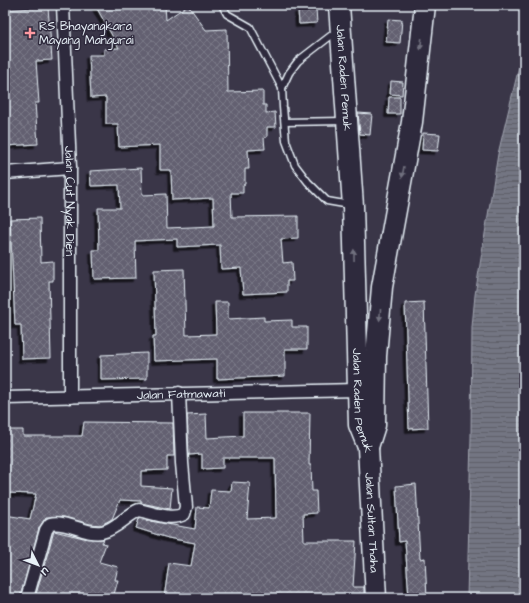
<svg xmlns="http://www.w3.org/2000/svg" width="529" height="603" font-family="'Architects Daughter',sans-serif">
	<defs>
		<pattern id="water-rules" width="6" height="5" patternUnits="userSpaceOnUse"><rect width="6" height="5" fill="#737482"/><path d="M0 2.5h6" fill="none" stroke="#5f6069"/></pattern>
		<pattern id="building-cross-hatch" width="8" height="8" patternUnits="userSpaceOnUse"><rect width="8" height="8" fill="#636171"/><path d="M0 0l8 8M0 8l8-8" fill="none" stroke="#797886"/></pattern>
		<filter id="shadow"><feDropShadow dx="-3.5" dy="3.5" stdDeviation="0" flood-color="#0009"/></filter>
	</defs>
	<rect width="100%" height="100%" fill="#3a3648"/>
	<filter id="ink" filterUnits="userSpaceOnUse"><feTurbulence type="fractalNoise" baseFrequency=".025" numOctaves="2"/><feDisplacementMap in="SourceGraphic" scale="8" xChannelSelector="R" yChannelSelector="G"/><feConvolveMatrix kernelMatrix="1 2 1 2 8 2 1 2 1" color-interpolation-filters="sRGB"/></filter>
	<g filter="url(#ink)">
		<polygon fill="#464354" points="5,5 54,5 57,61 5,65"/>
		<polygon fill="url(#water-rules)" stroke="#a2a6b1" points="524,46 524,598 467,598 471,437 472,327 475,295 498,154"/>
		<g fill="url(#building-cross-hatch)" stroke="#e8f1f8" filter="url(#shadow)">
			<polygon points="95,5 165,5 166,20 188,5 206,30 227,29 228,92 263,91 263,105 266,105 266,113 275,112 276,127 267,127 267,137 264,138 265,149 248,150 249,169 245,169 245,184 243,185 243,193 231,193 232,217 298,216 298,238 281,239 283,263 292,262 293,281 287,281 287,292 243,294 241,268 221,269 220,245 177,247 177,239 135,241 136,278 94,279 93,250 99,250 98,208 120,208 119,185 91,186 90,171 141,168 142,195 166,194 167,228 214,226 213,198 172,200 171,170 160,170 160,145 119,147 118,124 106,124 106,97 91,98 89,55 104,55 104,49 119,48"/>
			<polygon points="48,7 52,60 36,61 39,103 35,103 38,144 5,146 5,10"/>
			<polygon points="316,9 317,23 299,24 298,10"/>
			<polygon points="388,19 402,20 400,43 386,42"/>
			<polygon points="391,81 403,82 402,95 390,94"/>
			<polygon points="389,97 400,97 400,114 388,114"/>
			<polygon points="358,113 372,114 370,135 360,134"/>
			<polygon points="423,133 440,134 438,151 422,150"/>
			<polygon points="40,218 41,262 53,261 53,281 49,281 51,358 22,359 21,325 15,325 10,219"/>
			<polygon points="184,269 186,335 216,334 215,302 228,302 228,319 264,317 264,321 292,320 292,327 307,327 307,349 285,349 285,376 217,379 217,359 154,361 153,336 156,336 154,270"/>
			<polygon points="424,302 428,428 409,429 405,303"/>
			<polygon points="147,353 147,379 101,380 101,355"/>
			<polygon points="243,413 310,413 309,465 311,465 312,491 316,491 317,513 303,514 304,541 356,541 353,587 364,587 364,598 164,598 169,563 191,566 195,543 168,538 136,528 139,519 195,529 197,507 209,508 211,490 231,491 232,482 250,483 247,519 276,518 275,458 223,458 223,468 202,469 202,454 189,455 187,415 206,414 207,438 243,436"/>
			<polygon points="84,422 173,423 174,456 167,456 167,470 141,471 141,486 172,488 170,509 141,503 141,501 120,500 112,519 101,525 90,524 64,517 46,517 39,528 20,598 5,598 5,515 30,519 36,494 5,493 5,430 23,430 23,436 82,436"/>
			<polygon points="416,484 420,559 425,558 427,598 409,598 405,541 399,542 396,486"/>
			<polygon points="54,531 88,539 104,539 102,543 106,544 99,562 118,567 115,580 118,580 113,598 35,598"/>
		</g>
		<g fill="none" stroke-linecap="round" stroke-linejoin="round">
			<defs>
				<g id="service">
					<polyline points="222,5 227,14 250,27 282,88"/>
					<polyline points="337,31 298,61 289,73 282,88 283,107 286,141 295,165 308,182 327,201 350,205"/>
					<polyline points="285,122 344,121"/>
				</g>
				<g id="minor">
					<path id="s1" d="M63 5 70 168V397"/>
					<polyline points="5,173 70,168"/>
					<path id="s2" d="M5 398 357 390"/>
					<path d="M27 598 46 530 50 524C67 520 84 535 102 532 116 529 127 515 139 510 153 513 171 521 184 514L186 507 182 463 179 393"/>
				</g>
				<g id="trunk">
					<path id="s3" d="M339 5 353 206 359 425 368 447 376 598"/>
					<polyline points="368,447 375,425 376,356 382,287 412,122 425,5"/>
				</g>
			</defs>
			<use href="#service" stroke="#e8f1f8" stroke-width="9"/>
			<use href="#minor" stroke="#e8f1f8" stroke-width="15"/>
			<use href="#trunk" stroke="#e8f1f8" stroke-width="23"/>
			<use href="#service" stroke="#2f2a3d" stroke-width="6"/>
			<use href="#minor" stroke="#2f2a3d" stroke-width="12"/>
			<use href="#trunk" stroke="#2f2a3d" stroke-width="20"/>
		</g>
		<defs><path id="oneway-solid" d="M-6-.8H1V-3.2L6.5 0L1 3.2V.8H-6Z"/></defs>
		<g fill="#70707e">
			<use href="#oneway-solid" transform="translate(421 44) rotate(97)"/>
			<use href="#oneway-solid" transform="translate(403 172) rotate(100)"/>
			<use href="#oneway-solid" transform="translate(354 255) rotate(-91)"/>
			<use href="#oneway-solid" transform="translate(380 315) rotate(95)"/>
		</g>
	</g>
	<path fill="#ff9aa2" stroke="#2f2a3d" stroke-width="1.5" d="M28 27h4v4h4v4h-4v4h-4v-4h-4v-4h4z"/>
	<g text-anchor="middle" stroke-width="3" stroke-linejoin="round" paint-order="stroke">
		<g font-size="12" fill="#e8f1f8" stroke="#2f2a3d" text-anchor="start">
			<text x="39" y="30">RS Bhayangkara<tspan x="39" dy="14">Mayang Mangurai</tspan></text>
		</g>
		<g font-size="12" fill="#e8f1f8" stroke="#2f2a3d">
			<text dy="4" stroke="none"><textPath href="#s3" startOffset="73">Jalan Raden Pemuk</textPath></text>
			<text dy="4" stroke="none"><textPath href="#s1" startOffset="196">Jalan Cut Nyak Dien</textPath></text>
			<text dy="4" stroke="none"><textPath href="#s3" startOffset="397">Jalan Raden Pemuk</textPath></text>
			<text dy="4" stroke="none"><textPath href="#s2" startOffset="176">Jalan Fatmawati</textPath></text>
			<text dy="4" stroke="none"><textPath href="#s3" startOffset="520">Jalan Sultan Thaha</textPath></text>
		</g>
	</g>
	<rect width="529" height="603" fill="none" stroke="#2f2a3d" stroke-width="20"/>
	<rect x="10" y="10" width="509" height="583" fill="none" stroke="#e8f1f8" stroke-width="1.5" filter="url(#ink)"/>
	<g transform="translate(38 565) rotate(132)" stroke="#2f2a3d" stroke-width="3" paint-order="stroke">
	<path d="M0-3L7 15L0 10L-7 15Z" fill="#e8f1f8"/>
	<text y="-6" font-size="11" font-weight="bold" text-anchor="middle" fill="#e8f1f8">U</text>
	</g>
</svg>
